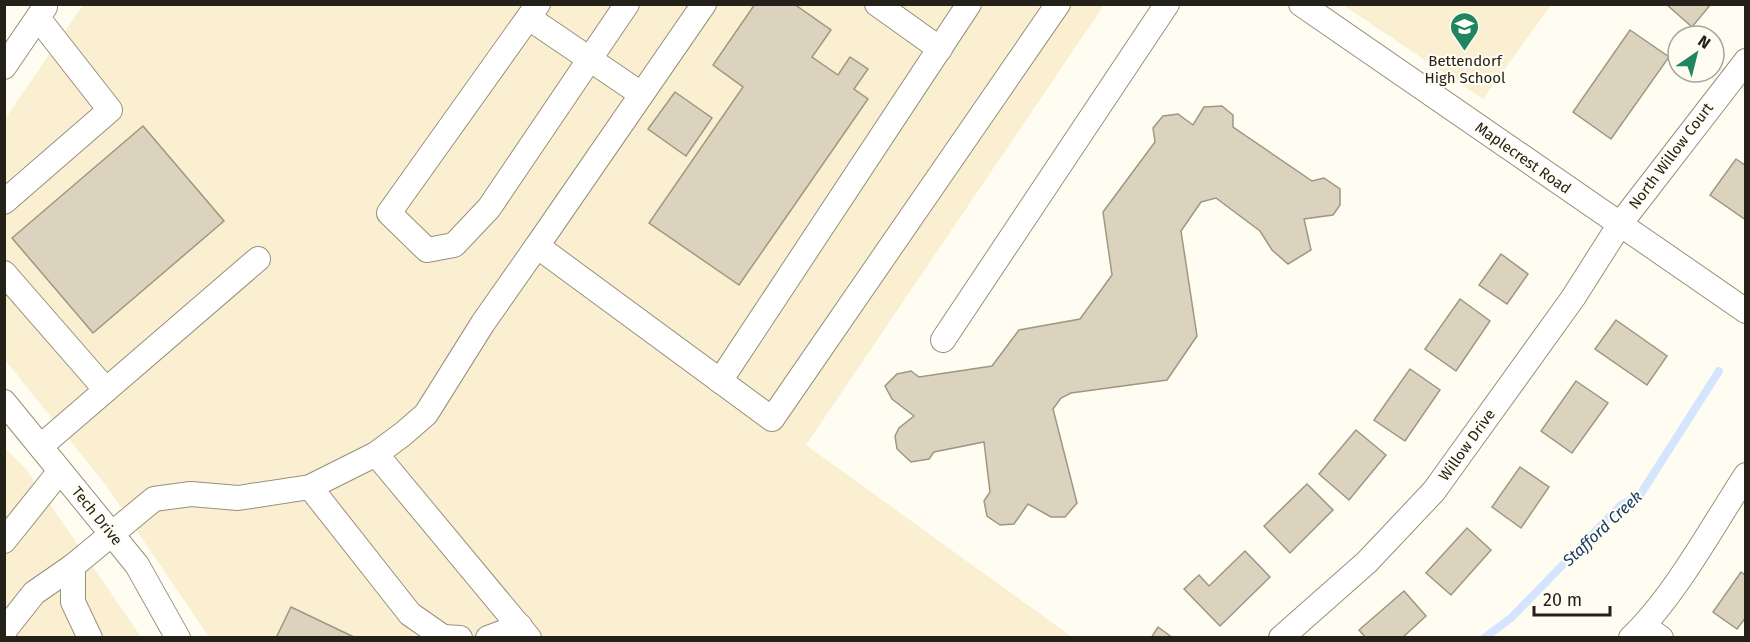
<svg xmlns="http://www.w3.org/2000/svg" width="1750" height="642" font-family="'Fira Sans',sans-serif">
	<rect width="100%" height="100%" fill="#fffcf2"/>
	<g fill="#faefd1">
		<polygon points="83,5 1104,5 806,445 1072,637 209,637 105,484 5,360 5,119"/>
		<polygon points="1343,5 1551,4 1551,5 1483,99"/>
		<polygon points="4,447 26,469 141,637 5,637"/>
	</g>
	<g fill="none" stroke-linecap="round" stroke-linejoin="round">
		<polyline stroke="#d4e5fd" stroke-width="8" points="1484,638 1511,618 1621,505 1640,495 1719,371"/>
	</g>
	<g fill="#dbd3bd" stroke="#9f9782" stroke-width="1.5">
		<polygon points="755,4 794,4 831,30 812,57 838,75 850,57 868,69 854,89 868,99 739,285 649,223 743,87 713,65"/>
		<polygon points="1666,4 1711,4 1692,27"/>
		<polygon points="1630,30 1669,57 1611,139 1573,112"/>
		<polygon points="675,92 712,118 686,156 648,129"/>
		<polygon points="1222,106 1233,115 1233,127 1312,181 1324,178 1340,189 1340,205 1333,215 1304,219 1311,250 1288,264 1272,250 1260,231 1216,198 1201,202 1181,231 1197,336 1167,380 1071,393 1061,398 1053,409 1077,503 1065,517 1051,517 1028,504 1014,524 1000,525 987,516 984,501 990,492 984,442 934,452 929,459 911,462 897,449 895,436 899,428 914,416 892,399 885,386 897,374 911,371 919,377 992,366 1019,330 1080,319 1112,275 1103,212 1155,142 1153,128 1163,116 1178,114 1193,125 1204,107"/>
		<polygon points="143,126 224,221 93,333 12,238"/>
		<polygon points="1736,159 1746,166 1746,220 1710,195"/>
		<polygon points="1501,254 1528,274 1507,304 1479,285"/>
		<polygon points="1460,299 1490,321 1456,371 1425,349"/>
		<polygon points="1616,320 1667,356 1647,385 1595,349"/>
		<polygon points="1410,369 1440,390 1405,441 1374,420"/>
		<polygon points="1576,381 1608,403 1572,453 1541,431"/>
		<polygon points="1356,430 1386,455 1349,500 1319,474"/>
		<polygon points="1520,467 1549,487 1521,528 1492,507"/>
		<polygon points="1307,484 1333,510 1290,553 1264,526"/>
		<polygon points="1467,528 1491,550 1451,595 1426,573"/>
		<polygon points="1245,551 1270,577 1220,626 1184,589 1199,575 1209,586"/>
		<polygon points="1741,572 1746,576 1746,617 1737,629 1713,612"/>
		<polygon points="1404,591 1426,616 1402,638 1366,638 1359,630"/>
		<polygon points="291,607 356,638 276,638"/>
		<polygon points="1158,627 1173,638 1151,638"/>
	</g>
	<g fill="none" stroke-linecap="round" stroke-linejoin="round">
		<defs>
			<g id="minor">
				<polyline points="538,4 389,213 427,250 454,245 489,208 627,4"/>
				<polyline points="704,4 537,246 772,419 1058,4"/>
				<polyline points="877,4 940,49"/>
				<polyline points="1301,4 1746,311"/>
				<polyline points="529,18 641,94"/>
				<polyline points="4,67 45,7"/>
				<polyline points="4,202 110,110 38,18"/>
				<polyline points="4,273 106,390"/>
				<polyline points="943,340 1167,4"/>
				<polyline points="720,381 969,4"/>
				<polyline points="4,402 137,565 178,638"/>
				<polyline points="41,446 258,259"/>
				<polyline points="376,454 529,638"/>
				<polyline points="310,487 410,614 443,637 460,638"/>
				<polyline points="4,541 60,471"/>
				<polyline points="73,566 73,602 90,638"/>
				<polyline points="1644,626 1661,638"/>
				<polyline points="4,631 34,593 73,566 154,499 191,494 238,498 310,487 376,454 403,434 426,414 483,323 537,246"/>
				<polyline points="488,638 520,626"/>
				<polyline points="1281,638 1367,562 1434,491 1573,298 1620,224 1746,61"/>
				<path d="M1631 638C1675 596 1712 527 1746 475"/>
			</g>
		</defs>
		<use href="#minor" stroke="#97907b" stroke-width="26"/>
		<use href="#minor" stroke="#fff" stroke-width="24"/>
	</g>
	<defs>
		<symbol id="school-pin" viewBox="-11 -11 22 30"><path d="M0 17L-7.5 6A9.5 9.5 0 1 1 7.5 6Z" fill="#218660" stroke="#fffcf2"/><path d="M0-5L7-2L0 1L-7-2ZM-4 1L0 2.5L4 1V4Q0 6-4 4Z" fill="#fff"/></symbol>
	</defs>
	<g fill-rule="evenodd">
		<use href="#school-pin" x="1448" y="10" width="33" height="45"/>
	</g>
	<g text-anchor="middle" stroke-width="4.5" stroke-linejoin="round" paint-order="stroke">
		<g font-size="15" fill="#242119" stroke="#fffcf2">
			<text x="1465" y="66">Bettendorf<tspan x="1465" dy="17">High School</tspan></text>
		</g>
		<g font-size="15" fill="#242119" stroke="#fffcf2">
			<text transform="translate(1671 156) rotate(-53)" y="5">North Willow Court</text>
			<text transform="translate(1523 158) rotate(35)" y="5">Maplecrest Road</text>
			<text transform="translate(1467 445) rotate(-54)" y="5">Willow Drive</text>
			<text transform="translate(97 516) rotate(51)" y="5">Tech Drive</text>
		</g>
		<g font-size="16" font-style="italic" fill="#163b6a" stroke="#fffcf2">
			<text transform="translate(1602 528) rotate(-43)" y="6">Stafford Creek</text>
		</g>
	</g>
	<rect width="1750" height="642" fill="none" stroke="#242119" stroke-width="12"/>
	<g transform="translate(1696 54) rotate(35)"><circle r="28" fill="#fffcf2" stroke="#a7a49b" stroke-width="1.5"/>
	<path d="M0-4.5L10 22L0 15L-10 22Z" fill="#218660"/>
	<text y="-9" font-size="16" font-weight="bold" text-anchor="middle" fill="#242119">N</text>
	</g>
	<path d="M1534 606v9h76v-9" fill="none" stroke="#242119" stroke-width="3"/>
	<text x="1543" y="606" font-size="18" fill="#242119" stroke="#fffcf2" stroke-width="4.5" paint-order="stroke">20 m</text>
</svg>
